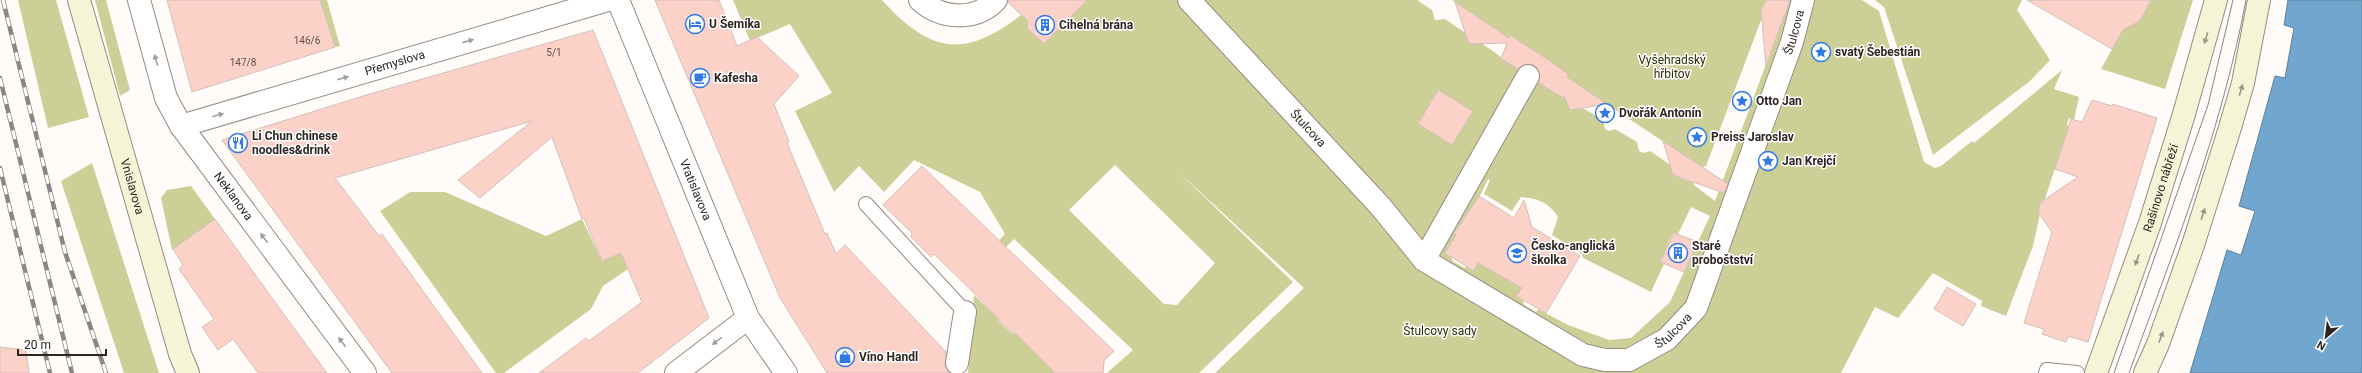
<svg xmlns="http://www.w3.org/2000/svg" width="2362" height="373" font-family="Roboto,sans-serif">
	<rect width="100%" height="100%" fill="#fefbf9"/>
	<g fill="#ccd096" fill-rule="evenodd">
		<polygon points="18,0 56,0 89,117 48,128"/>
		<polygon points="95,0 106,0 130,90 120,96"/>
		<polygon points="320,0 327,0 340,46 335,47"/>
		<path d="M733 0H882C929 52 964 60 1021 15L1006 0H1417L1432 10 1435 20 1445 19 1467 34 1470 43 1480 42 1522 72 1533 55 1532 50 1516 39 1511 40 1452 0H1766L1761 10 1763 15 1706 166 1702 167 1544 63 1533 79 1567 99 1568 105 1572 109 1581 107 1603 120 1605 129 1609 131 1615 129 1637 142 1639 151 1644 153 1650 151 1672 166C1670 178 1685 179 1694 183V185L1715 201 1790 0H1862L1879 11 1924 162 1935 168 1941 166 1972 141 1974 143 2062 70 2054 89 2079 97 2074 120 2069 118 2067 125 2071 127 2067 131 2045 199 2040 203V214L2033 246 2006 316 1981 306 1982 301 1933 273 1898 318 1875 307 1841 373H1215L1304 288 1172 166 1293 282 1199 373H1107L1133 350 1014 239 966 286 967 275 1005 234 980 192 914 160 884 192 859 166 834 192 795 111 832 93 790 24 750 41ZM1438 90 1473 111 1452 145 1418 124ZM1115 165 1215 263 1177 305 1164 304 1069 210ZM1488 179 1490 180 1484 194 1512 211 1521 197C1539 199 1548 202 1558 217L1552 235 1582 254 1583 258 1651 292 1664 264 1660 262 1673 233 1678 234 1691 207 1710 216 1670 302 1631 338 1609 340 1568 325 1538 309 1536 312 1523 304 1524 301 1517 297 1522 288 1478 263 1473 271 1466 266 1465 268 1452 261V258L1445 253 1456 235 1454 233 1480 196Z"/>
		<polygon points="1875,0 2022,0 2017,10 2050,60 2030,81 1933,155 1884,7"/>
		<polygon points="2137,0 2193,0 2165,89 2101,69 2129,19"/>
		<polygon points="92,163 159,373 124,373 61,181"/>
		<polygon points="191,186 215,219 172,250 161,198 167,190"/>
		<polygon points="410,192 445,192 546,236 582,219 602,261 621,253 628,269 603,286 591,309 504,373 496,373 380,211"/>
		<polygon points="974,295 999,319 998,321 1012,334 1015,333 1056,373 968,373"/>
	</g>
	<polygon fill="#71a6cf" stroke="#5c809b" points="2288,0 2362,0 2362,373 2190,373 2227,250 2241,255 2255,211 2239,206 2275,76 2285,78 2294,28 2284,25"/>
	<g fill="#fbd1c8" stroke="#d2c0bc">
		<polygon points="167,0 320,0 335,47 192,92"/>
		<polygon points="655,0 719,0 737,46 757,37 799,76 774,104 789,142 787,143 825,234 827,233 836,254 845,245 946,352 945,367 950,373 827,373 780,298"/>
		<polygon points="1008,0 1087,0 1044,44 1027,28 1028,21 1008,2"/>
		<polygon points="1766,0 1790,0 1766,66 1761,10"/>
		<polygon points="2027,0 2151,0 2140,21 2123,30 2112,49"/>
		<polygon points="1455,2 1509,38 1510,35 1550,61 1568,74 1567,77 1607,104 1570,110 1564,96 1563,98 1539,83 1540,76 1534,65 1528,64 1518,69 1501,59 1507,43 1469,44"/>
		<polygon points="593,30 709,318 638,373 539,373 586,338 589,341 642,302 621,253 602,261 584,218 582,219 552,137 480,198 458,180 532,121 335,178 379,236 382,234 482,373 392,373 222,140 363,96"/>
		<polygon points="1438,90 1473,111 1452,145 1418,124"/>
		<polygon points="2092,100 2112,106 2113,104 2157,118 2088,342 2068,336 2066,342 2042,334 2044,329 2024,323 2052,232 2038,212 2041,202 2078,177 2055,169 2071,119 2082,122"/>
		<polygon points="1663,141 1728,184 1724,193 1673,175"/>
		<polygon points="922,166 1114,351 1104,361 1103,373 1055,373 1015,333 1013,334 998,320 999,319 975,294 934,254 931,257 911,237 912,233 883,205"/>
		<polygon points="1479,196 1514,218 1524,200 1532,227 1580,256 1546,313 1516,296 1522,288 1478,263 1474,271 1445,253 1456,235 1454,234"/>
		<polygon points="215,219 288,320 327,373 258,373 233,339 218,350 202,327 214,319 179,269 183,265 173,249"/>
		<polygon points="1674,233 1698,242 1684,272 1660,262"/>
		<polygon points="1947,287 1976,304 1963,326 1934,309"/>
		<polygon points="0,347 26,350 29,373 0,373"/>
	</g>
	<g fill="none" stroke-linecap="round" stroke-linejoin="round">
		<defs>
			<g id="lane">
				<polyline points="866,204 965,312"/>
				<polyline points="2046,373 2047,370 2077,373"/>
			</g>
			<g id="street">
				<path id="s1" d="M139 0 166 98 181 126 365 373"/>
				<path id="s2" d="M618 0 748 318 786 373"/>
				<path d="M920 0C941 19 975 22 996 0"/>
				<path id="s3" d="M1189 0 1381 207 1424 260 1583 355 1605 360H1629L1667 339 1696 308 1792 42 1803 0"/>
				<path id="s4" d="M181 126 608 0"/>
				<polyline points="1424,260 1528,76"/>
				<polyline points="957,363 965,312"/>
				<polyline points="676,373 748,318"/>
			</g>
			<g id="secondary">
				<path id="s5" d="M79 0 180 354 188 373"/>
				<path id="s6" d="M2096 373 2150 223 2184 114 2216 0"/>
				<polyline points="2145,373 2158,344 2193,245 2229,131 2243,83 2259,0"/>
			</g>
		</defs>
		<use href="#lane" stroke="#998a82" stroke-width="16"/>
		<use href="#street" stroke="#998a82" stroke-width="24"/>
		<use href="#secondary" stroke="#998a82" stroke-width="24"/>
		<use href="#lane" stroke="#fff" stroke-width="14"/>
		<use href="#street" stroke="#fff" stroke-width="22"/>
		<use href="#secondary" stroke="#f5f4d6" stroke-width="22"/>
		<g stroke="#8b8684" stroke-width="1">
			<polyline points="2114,373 2208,105 2233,0"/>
			<path d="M2129 373C2174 250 2222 129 2246 0"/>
		</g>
		<defs>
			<g id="rail">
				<polyline points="3,0 65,252 106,373"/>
				<polyline points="0,78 72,373"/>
				<polyline points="0,168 50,373"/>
			</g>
		</defs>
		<use href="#rail" stroke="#8b8684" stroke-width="4.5"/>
		<use href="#rail" stroke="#fff" stroke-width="3" stroke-dasharray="9" stroke-linecap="butt"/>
	</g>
	<defs><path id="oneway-solid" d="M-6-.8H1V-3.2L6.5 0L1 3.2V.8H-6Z"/></defs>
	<g fill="#9b9785">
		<use href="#oneway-solid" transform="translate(2206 38) rotate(106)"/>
		<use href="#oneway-solid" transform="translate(2241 90) rotate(-74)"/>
		<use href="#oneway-solid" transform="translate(2203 214) rotate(-72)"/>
		<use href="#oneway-solid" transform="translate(2137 260) rotate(110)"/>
		<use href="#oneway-solid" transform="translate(2161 337) rotate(-70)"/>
	</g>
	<g fill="#a09d9c">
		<use href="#oneway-solid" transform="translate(468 41) rotate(-16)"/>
		<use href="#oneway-solid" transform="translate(156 60) rotate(-106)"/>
		<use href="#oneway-solid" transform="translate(343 78) rotate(-16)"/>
		<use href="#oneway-solid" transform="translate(218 115) rotate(-16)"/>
		<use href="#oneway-solid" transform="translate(264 238) rotate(-127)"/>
		<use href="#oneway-solid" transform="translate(717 341) rotate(143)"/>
		<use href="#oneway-solid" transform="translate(342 342) rotate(-127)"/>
	</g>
	<defs>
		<symbol id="hotel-ring" viewBox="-11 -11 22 22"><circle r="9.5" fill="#fff" stroke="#3179e5" stroke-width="1.5"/><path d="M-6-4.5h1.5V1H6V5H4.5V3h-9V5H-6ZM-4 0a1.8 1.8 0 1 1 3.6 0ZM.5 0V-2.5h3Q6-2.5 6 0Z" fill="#3179e5"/></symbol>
		<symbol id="building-ring" viewBox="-11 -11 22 22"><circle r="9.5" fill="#fff" stroke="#3179e5" stroke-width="1.5"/><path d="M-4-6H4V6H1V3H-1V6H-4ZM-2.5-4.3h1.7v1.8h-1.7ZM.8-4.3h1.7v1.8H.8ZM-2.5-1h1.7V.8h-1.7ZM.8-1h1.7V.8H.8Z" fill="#3179e5"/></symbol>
		<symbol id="sight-ring" viewBox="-11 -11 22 22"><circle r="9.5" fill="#fff" stroke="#3179e5" stroke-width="1.5"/><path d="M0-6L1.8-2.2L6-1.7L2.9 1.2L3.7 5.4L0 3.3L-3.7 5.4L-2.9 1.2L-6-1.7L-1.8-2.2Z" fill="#3179e5"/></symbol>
		<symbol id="cafe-ring" viewBox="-11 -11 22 22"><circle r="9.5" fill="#fff" stroke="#3179e5" stroke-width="1.5"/><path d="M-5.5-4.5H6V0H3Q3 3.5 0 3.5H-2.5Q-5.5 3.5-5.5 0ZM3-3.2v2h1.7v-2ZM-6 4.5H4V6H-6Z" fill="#3179e5"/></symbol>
		<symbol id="restaurant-ring" viewBox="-11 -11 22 22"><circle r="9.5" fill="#fff" stroke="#3179e5" stroke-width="1.5"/><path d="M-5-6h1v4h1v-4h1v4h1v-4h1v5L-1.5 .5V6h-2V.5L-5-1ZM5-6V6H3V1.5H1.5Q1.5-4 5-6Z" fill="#3179e5"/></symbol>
		<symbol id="school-ring" viewBox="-11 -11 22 22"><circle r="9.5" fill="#fff" stroke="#3179e5" stroke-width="1.5"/><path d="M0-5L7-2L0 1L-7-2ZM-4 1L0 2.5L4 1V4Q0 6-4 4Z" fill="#3179e5"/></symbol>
		<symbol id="shop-ring" viewBox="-11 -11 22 22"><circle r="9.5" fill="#fff" stroke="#3179e5" stroke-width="1.5"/><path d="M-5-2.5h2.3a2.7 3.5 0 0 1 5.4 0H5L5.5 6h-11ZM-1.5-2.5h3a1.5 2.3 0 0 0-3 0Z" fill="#3179e5"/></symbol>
	</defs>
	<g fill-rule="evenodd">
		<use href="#hotel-ring" x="684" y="13" width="22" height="22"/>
		<use href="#building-ring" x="1034" y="14" width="22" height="22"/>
		<use href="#sight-ring" x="1810" y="41" width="22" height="22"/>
		<use href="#cafe-ring" x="689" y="67" width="22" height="22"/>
		<use href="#sight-ring" x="1731" y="90" width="22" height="22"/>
		<use href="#sight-ring" x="1594" y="102" width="22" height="22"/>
		<use href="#sight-ring" x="1686" y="126" width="22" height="22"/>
		<use href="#restaurant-ring" x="227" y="132" width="22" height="22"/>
		<use href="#sight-ring" x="1757" y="150" width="22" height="22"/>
		<use href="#school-ring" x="1506" y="242" width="22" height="22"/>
		<use href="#building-ring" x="1667" y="242" width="22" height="22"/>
		<use href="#shop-ring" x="834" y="346" width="22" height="22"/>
	</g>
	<g text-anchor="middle" stroke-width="3" stroke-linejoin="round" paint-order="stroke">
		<g font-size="10" fill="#60514c">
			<text x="307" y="44">146/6</text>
			<text x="554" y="56">5/1</text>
			<text x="243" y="66">147/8</text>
		</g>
		<g font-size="12" font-weight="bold" fill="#2c2623" stroke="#fff" text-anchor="start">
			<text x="709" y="28">U Šemíka</text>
			<text x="1059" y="29">Cihelná brána</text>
			<text x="1835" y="56">svatý Šebestián</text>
			<text x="714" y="82">Kafesha</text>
			<text x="1756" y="105">Otto Jan</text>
			<text x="1619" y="117">Dvořák Antonín</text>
			<text x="252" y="140">Li Chun chinese<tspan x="252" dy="14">noodles&amp;drink</tspan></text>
			<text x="1711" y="141">Preiss Jaroslav</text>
			<text x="1782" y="165">Jan Krejčí</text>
			<text x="1531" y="250">Česko-anglická<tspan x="1531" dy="14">školka</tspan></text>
			<text x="1692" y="250">Staré<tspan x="1692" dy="14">proboštství</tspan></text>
			<text x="859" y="361">Víno Handl</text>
		</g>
		<g font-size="12" fill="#2c2623" stroke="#fff">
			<text dy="4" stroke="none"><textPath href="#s3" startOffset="961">Štulcova</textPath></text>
			<text dy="4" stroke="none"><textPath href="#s4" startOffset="223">Přemyslova</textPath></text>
			<text dy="4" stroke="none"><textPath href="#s3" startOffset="175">Štulcova</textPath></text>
			<text dy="4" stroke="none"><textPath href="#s5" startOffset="194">Vnislavova</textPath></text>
			<text dy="4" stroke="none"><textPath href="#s6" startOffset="196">Rašínovo nábřeží</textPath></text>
			<text dy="4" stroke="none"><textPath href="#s2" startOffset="205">Vratislavova</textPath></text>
			<text dy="4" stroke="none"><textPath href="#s1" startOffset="221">Neklanova</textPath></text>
			<text dy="4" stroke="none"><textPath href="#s3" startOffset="636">Štulcova</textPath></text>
		</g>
		<g font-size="12" fill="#2d2e00" stroke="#fff">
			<text x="1672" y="64">Vyšehradský<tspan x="1672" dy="14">hřbitov</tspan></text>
			<text x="1440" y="335">Štulcovy sady</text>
		</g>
	</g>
	<g transform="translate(2326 337) rotate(208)" stroke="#ffffff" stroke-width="3" paint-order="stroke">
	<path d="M0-3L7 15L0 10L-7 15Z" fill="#2c2623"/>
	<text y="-6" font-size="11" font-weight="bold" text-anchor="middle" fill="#2c2623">N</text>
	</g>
	<path d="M18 349v6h88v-6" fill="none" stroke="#2c2623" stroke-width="2"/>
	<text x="24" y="349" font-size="12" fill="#2c2623" stroke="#ffffff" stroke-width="3" paint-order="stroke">20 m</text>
</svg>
